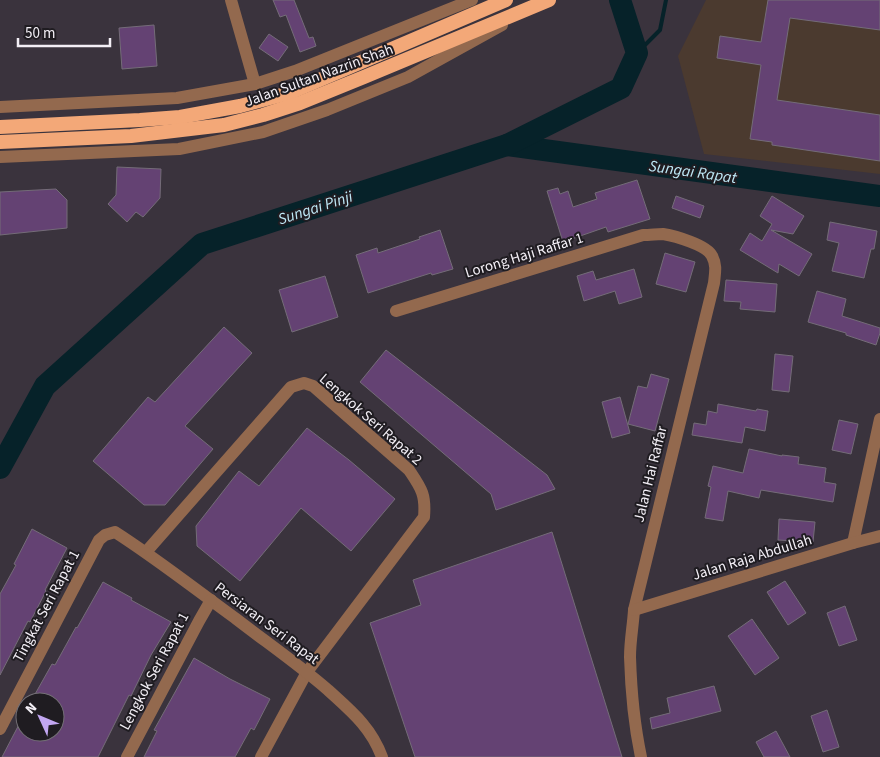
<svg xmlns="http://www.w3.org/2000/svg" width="880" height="757" font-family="'Source Sans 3',sans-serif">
	<rect width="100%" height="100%" fill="#3a333d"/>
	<polygon fill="#4b3a2f" points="706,0 880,0 880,174 704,154 678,56"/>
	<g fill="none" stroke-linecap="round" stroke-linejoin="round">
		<polyline stroke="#062229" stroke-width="4" points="637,53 660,30 666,0"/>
		<g stroke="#062229" stroke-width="22">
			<polyline points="507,145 880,196"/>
			<polyline points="0,468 45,386 202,244 507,145 621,88 637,53 620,0"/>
		</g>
	</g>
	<g fill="#644273" stroke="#746c78">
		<polygon points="273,0 294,0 309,38 313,37 316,46 300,52 286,15 280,17"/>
		<polygon points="768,0 880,0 880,30 790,18 777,100 880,115 880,161 772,145 772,142 750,139 761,65 717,58 720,36 761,42"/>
		<polygon points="154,25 157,66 122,69 119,28"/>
		<polygon points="269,34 288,47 278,61 259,48"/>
		<polygon points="117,167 161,169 160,198 143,217 136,212 127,222 108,204 116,195"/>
		<polygon points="637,180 650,219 608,232 606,227 563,242 547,191 558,188 560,194 568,191 573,207 597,199 595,193"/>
		<polygon points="56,189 67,200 67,228 0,235 0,192"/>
		<polygon points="676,196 704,206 700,218 672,208"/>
		<polygon points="772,196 804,216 793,234 771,230 812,254 799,276 779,264 778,273 740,250 750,233 762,241 772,224 760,216"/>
		<polygon points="830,222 877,231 874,249 871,249 864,278 832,271 839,243 827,240"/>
		<polygon points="440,230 453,269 432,275 431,273 368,293 356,255 377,248 378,253 420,239 419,237"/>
		<polygon points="665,253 695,262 686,292 656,284"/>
		<polygon points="634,269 642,297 619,304 615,291 584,301 577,276 593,271 596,280"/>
		<polygon points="325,276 338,317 292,332 279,290"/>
		<polygon points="726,280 777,284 775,312 740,309 741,302 724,301"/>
		<polygon points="817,291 846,299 842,316 880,328 880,333 876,345 846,335 846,333 808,322"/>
		<polygon points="224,327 252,353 185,426 213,449 165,505 144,505 93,461 148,397 155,402"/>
		<polygon points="386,350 547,475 555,489 496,510 491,494 360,382"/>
		<polygon points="775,354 793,356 789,392 772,390"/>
		<polygon points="651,374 669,379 655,431 628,424 638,386 647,388"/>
		<polygon points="620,397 630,433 612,438 602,402"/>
		<polygon points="718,404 756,411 757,409 768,411 765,431 745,427 742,443 692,435 694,423 706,425 708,411 717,413"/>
		<polygon points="839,420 858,424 851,454 832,450"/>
		<polygon points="307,428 349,460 395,499 351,551 301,508 240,581 197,546 196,526 239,471 259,486"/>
		<polygon points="749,449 782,456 782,455 799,457 798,464 826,468 824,482 836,484 833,502 761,490 759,498 728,491 723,521 705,518 711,487 708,486 713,466 743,473"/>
		<polygon points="779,519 815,522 813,542 778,540"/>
		<polygon points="32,529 67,548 45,590 46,591 30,622 28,621 0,675 0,594 16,565 14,564"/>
		<polygon points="552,532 622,757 415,757 370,623 421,605 413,580"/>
		<polygon points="785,581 806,613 788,625 767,592"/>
		<polygon points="103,582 132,598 131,600 171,622 151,655 131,696 129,695 98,757 2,757 25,713 25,732 55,732 55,702 45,702 34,696 52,664 55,665 76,627 77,628"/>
		<polygon points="845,606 857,640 839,646 827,613"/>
		<polygon points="752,619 779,658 755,675 728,636"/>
		<polygon points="194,658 230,679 270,699 254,730 251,728 235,757 144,757 157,731 154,730"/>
		<polygon points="714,686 721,711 652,729 650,718 670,713 667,698"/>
		<polygon points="827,710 839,747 823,752 811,716"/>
		<polygon points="776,731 790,757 764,757 756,742"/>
	</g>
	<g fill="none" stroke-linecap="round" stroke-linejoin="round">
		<g stroke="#93694e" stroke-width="12">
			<polyline points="231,0 255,84"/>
			<path d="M396 311 643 235C650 235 657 234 663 234 675 236 707 245 712 256 717 265 715 273 714 283L634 610C633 626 630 641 630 657 631 690 634 724 641 757"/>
			<polyline points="853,543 880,419"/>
			<path d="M146 552 291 387 304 383 313 386 409 470C421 488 426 494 424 517L307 672 261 757"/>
			<polyline points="634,610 853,543 880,536"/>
			<path d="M0 729 99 540 105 535 115 532C157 559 195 589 235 618 266 642 298 664 328 690 351 711 371 727 382 757"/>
			<polyline points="127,757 199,621 211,600"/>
		</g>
		<g stroke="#93694e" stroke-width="12">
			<polyline points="0,107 177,98 255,84 295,71 472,0"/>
			<polyline points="0,157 179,149 263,132 327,110 408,77 502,25"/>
		</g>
		<g stroke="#f3a878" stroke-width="14">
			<polyline points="0,127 140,120 180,117 240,106 289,93 506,0"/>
			<polyline points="0,142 131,136 224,125 263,115 300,103 364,77 549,0"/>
		</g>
	</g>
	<g text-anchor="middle" stroke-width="4" stroke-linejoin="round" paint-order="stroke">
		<g font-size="15" fill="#f3eff6" stroke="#1f1c21">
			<text transform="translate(319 75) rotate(-20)" y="5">Jalan Sultan Nazrin Shah</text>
			<text transform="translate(524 255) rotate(-17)" y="5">Lorong Haji Raffar 1</text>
			<text transform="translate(371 419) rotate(41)" y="5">Lengkok Seri Rapat 2</text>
			<text transform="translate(650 474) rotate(-76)" y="5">Jalan Hai Raffar</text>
			<text transform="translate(752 557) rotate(-17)" y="5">Jalan Raja Abdullah</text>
			<text transform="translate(46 606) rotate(-62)" y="5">Tingkat Seri Rapat 1</text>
			<text transform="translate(267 623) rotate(37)" y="5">Persiaran Seri Rapat</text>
			<text transform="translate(154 671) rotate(-62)" y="5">Lengkok Seri Rapat 1</text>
		</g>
		<g font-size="16" font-style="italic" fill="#bee8f6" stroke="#1f1c21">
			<text transform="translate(693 171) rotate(8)" y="6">Sungai Rapat</text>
			<text transform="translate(315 207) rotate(-18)" y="6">Sungai Pinji</text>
		</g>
	</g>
	<g transform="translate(40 717) rotate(314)"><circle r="24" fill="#1f1c21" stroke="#747076"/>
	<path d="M0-4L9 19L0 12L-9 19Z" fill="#c3a7f2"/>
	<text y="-8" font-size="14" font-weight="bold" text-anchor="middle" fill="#f3eff6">N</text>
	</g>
	<path d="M18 38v8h92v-8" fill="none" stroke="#f3eff6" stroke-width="2.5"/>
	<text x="25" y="38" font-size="15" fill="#f3eff6" stroke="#1f1c21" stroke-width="4" paint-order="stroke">50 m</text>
</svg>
